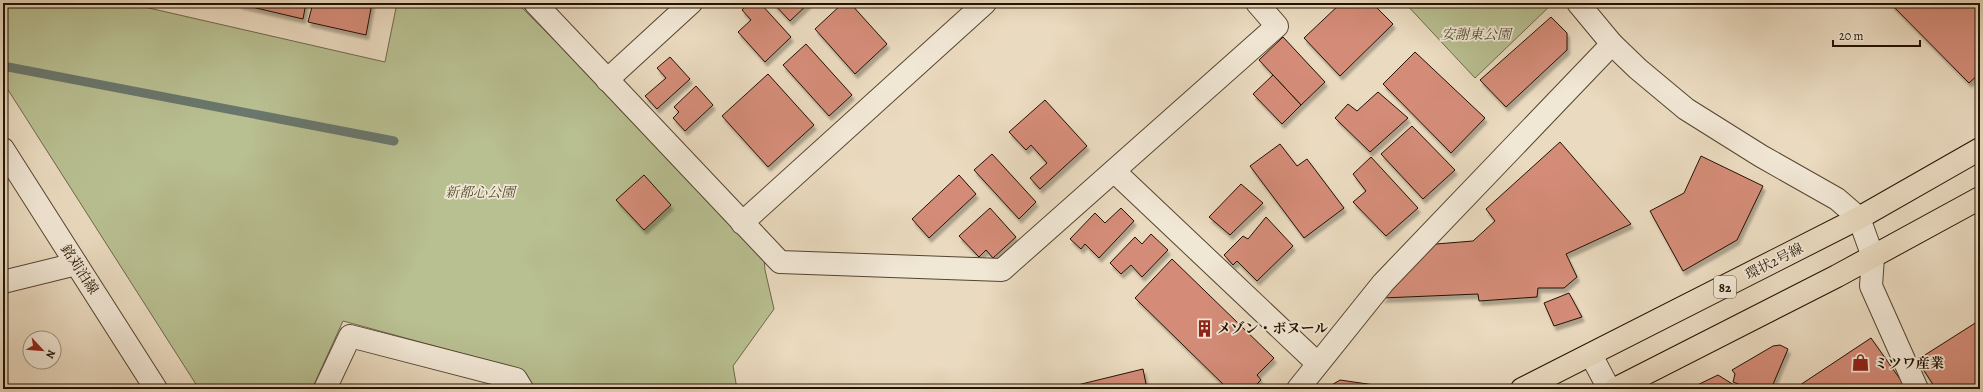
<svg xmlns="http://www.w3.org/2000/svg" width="1983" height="392" font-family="Alegreya,'Noto Serif JP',serif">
	<defs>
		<filter id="shadow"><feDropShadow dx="2.5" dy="4.5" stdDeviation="1" flood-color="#0004"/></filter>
	</defs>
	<rect width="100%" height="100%" fill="#eadabf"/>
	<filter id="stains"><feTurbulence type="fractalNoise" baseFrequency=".005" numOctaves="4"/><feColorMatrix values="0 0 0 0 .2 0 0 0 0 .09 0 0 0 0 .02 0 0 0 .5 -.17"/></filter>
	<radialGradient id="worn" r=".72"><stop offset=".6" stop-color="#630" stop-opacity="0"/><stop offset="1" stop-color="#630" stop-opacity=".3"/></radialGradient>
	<g fill="#b8bf91" stroke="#6e6849">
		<polygon points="3,3 127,3 385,62 397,3 517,3 763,245 765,270 774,309 733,366 737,389 535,389 523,370 343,321 312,389 199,389 3,82"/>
		<polygon points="1405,3 1553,3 1475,78"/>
	</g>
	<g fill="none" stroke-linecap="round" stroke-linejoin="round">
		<polyline stroke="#69776c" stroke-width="9" points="3,66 394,141"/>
	</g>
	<g fill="#d48c78" stroke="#231201" filter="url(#shadow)">
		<polygon points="239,3 306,3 303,19 239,4"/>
		<polygon points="313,3 372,3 366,35 308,22"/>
		<polygon points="749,3 760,3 791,37 765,62 738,32 751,20 742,10"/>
		<polygon points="773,3 809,3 790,21"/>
		<polygon points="843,3 850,3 887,44 855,74 815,29"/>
		<polygon points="1341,3 1372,3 1393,24 1340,76 1304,38"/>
		<polygon points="1890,3 1980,3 1980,73 1969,83"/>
		<polygon points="1551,17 1567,33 1567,50 1506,107 1480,80"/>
		<polygon points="1283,37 1325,82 1301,105 1259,60"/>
		<polygon points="806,44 852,95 829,116 783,65"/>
		<polygon points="1415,52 1485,118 1451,153 1383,84"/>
		<polygon points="670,57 690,79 657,109 645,96 666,78 657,68"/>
		<polygon points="768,74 814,125 768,167 722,116"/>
		<polygon points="1273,75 1301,105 1282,124 1253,94"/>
		<polygon points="696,86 713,105 685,131 673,118 679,112 674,107"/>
		<polygon points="1378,92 1408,118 1370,152 1335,118 1348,104 1357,111"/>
		<polygon points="1045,100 1087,146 1040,189 1030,178 1047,163 1031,145 1026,150 1009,132"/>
		<polygon points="1412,126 1455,170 1423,199 1381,154"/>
		<polygon points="1560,142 1631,224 1566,254 1577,277 1564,288 1538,288 1537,297 1479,301 1478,294 1382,298 1436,244 1473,241 1495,221 1486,209"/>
		<polygon points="1280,144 1297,166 1307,159 1344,208 1304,238 1250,166"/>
		<polygon points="992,154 1036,202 1019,219 974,170"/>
		<polygon points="1701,156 1763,186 1737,240 1683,271 1650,211 1684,193"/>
		<polygon points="1371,157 1418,208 1386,236 1353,202 1366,191 1353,174"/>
		<polygon points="644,175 671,205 644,230 616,200"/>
		<polygon points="959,175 976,194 929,238 912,219"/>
		<polygon points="1241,184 1263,203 1230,235 1209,217"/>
		<polygon points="990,208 1016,237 993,258 986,250 979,257 959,236"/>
		<polygon points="1121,208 1134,221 1099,258 1085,244 1081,249 1070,239 1095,213 1105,223"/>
		<polygon points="1266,217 1293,246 1257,281 1237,261 1233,265 1224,255 1243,236 1248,239"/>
		<polygon points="1151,234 1168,250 1142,277 1131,265 1121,274 1110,263 1135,237 1142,244"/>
		<polygon points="1172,259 1274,358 1257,375 1261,380 1252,389 1244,389 1239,384 1234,389 1228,389 1135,298"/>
		<polygon points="1569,293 1582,317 1554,326 1544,303"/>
		<polygon points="1980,320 1980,389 1936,389 1917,360"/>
		<polygon points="1871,338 1907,389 1794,389"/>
		<polygon points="1780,345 1788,349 1771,389 1751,389 1733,382 1735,374 1732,370 1773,346"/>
		<polygon points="1143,369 1147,389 1061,389"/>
		<polygon points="1718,375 1734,385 1736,389 1689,389"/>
		<polygon points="1340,380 1402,389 1325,389"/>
	</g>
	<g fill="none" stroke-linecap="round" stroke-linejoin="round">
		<defs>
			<g id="minor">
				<polyline points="535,3 780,262 1002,270 1277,26 1257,3"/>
				<polyline points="1578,3 1612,44 1638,69 1686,109 1761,156 1837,199 1859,218 1873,257 1871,286 1917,389"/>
				<polyline points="607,80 691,3"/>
				<polyline points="3,149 156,389"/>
				<polyline points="1114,171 1317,363"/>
				<polyline points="742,223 985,3"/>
				<polyline points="3,282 76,264"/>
				<polyline points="1591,355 1609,389"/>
				<polyline points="325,389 350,336 516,379 522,389"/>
				<polyline points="1298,389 1383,283 1612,44"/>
			</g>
			<g id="major">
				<polyline points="1522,389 1859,218 1980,149"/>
				<polyline points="1615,389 1837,276 1980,198"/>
			</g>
		</defs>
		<use href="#minor" stroke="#554430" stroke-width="24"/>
		<use href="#major" stroke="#231201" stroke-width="24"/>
		<use href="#minor" stroke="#f1e7d5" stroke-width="22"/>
		<use href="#major" stroke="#eadabf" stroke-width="22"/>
	</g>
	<defs>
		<symbol id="building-bare" viewBox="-9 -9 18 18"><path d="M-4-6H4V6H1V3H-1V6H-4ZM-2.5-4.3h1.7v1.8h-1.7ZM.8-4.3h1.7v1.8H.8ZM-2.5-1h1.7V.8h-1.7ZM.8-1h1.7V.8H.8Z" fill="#8f2418" stroke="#f1e7d5" stroke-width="2.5" paint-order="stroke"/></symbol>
		<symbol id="shop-bare" viewBox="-9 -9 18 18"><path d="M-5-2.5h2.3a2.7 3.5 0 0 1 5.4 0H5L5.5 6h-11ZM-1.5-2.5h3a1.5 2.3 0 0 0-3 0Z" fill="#8f2418" stroke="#f1e7d5" stroke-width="2.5" paint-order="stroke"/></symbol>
	</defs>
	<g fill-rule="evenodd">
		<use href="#building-bare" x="1192" y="316" width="25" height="25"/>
		<use href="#shop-bare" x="1848" y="350" width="25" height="25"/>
	</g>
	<g text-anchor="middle" stroke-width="3.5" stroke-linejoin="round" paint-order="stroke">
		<rect fill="#f1e7d5" stroke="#615241" stroke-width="1" x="1714" y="276" width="22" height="22" rx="3"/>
		<g font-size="13" font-weight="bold" fill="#231201">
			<text x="1725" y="292">82</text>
		</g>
		<g font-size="14" font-style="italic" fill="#574f33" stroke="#f1e7d5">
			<text x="1476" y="39">安謝東公園</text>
			<text x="480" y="197">新都心公園</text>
		</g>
		<g font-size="14" fill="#231201" stroke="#f1e7d5">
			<text transform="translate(1774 261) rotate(-27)" y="5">環状2号線</text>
			<text transform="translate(80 269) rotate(57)" y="5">銘苅泊線</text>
		</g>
		<g font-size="14" font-weight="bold" fill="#231201" stroke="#f1e7d5" text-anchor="start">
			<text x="1217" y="333">メゾン・ボヌール</text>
			<text x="1874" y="368">ミツワ産業</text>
		</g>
	</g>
	<rect width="1983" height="392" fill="none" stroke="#eadabf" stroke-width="16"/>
	<rect x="4" y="4" width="1975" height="384" fill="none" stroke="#231201" stroke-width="2"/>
	<rect x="8" y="8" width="1967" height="376" fill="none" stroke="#231201"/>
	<g transform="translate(42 350) rotate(116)"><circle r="19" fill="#f1e7d5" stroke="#9f9280"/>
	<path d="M0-3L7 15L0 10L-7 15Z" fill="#8f2418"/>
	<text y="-6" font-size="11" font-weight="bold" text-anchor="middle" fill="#231201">N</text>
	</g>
	<path d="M1833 40v6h87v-6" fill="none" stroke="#231201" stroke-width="2"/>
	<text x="1839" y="40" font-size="12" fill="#231201" stroke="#f1e7d5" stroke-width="3" paint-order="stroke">20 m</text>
	<rect width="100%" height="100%" filter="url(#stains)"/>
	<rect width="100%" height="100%" fill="url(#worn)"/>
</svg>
